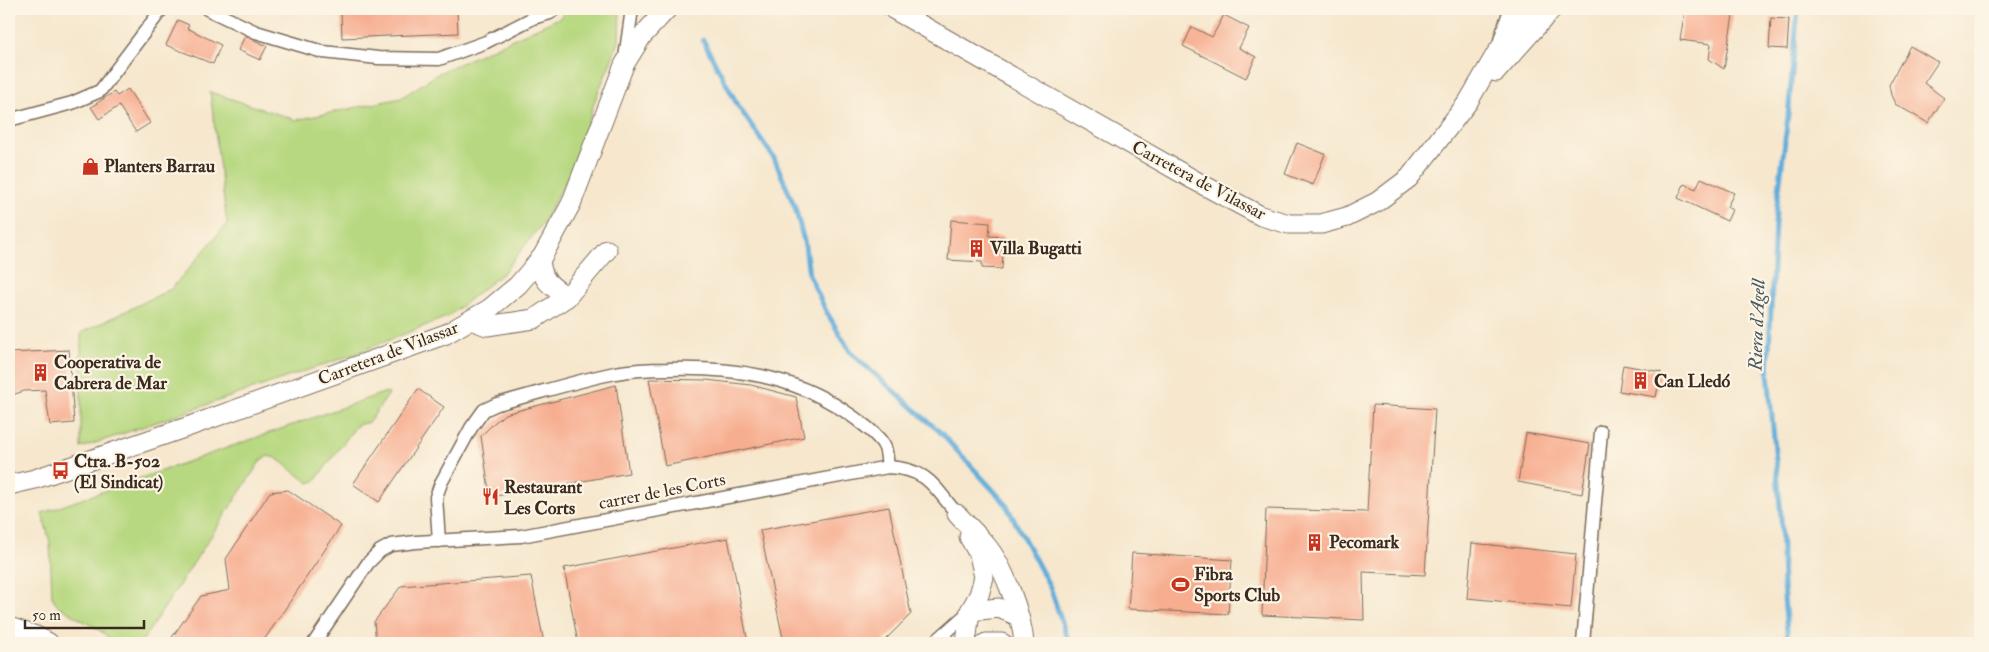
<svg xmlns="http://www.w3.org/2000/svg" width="1989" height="652" font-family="'IM FELL Double Pica',serif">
	<rect width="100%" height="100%" fill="#fcf5e5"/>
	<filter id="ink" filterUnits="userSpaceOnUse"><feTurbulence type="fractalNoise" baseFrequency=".02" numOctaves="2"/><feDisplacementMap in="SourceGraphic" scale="10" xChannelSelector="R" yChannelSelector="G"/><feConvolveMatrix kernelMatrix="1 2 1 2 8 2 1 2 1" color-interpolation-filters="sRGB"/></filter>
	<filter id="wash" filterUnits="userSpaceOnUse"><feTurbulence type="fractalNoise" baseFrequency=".0096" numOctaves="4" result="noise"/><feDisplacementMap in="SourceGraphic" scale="20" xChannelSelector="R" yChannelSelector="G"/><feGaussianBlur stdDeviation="1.12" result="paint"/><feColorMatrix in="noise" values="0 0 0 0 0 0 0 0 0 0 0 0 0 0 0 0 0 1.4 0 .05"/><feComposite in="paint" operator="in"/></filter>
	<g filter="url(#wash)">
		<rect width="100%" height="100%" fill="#f6e7cd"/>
		<g fill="#b7d880" stroke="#79814f">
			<polygon points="569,9 620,9 619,42 595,100 574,166 542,224 504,272 449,316 352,355 81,448 81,333 171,289 227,224 210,92 296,120 401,98 439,73 559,18"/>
			<polygon points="386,392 389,394 369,422 357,425 315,481 309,483 276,458 268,456 261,460 141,643 114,643 102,632 58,606 52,597 50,542 42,513"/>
		</g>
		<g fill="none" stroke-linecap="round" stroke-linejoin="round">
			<g stroke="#62adda" stroke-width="5">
				<polyline points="703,40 738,106 774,158 795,207 805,245 809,275 826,311 851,353 940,432 1005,503 1050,587 1069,643"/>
				<polyline points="1788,643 1783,585 1781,516 1768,373 1775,222 1788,116 1798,9"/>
			</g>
		</g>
		<g id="blocks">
			<g fill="#f7ad90">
				<polygon points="430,9 457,9 458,33 342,38 341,12"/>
				<polygon points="1685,10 1733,15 1724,69 1709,59 1711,44 1680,40"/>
				<polygon points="1224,15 1249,28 1239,48 1256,57 1246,78 1183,46 1192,27 1212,37"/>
				<polygon points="1771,18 1789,19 1787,49 1769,48"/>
				<polygon points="178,20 189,25 187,28 221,45 213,64 166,45"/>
				<polygon points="245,36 267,46 260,60 238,50"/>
				<polygon points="1910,46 1938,62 1924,83 1944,98 1928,123 1895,104 1891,95 1889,85"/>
				<polygon points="128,89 150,123 136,132 119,106 99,119 91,107 114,92 117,96"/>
				<polygon points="1297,143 1325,154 1313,185 1285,174"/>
				<polygon points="1701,178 1734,193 1727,207 1732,210 1727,221 1678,198 1684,184 1696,189"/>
				<polygon points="951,220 990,223 989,236 1004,237 1002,269 982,268 982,262 948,260"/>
				<polygon points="69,350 74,423 50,425 45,390 24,391 9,396 9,353"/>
				<polygon points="1623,365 1661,372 1656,397 1619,391"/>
				<polygon points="649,379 706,380 751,385 796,397 804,437 665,466"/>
				<polygon points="616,385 629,473 490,497 481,436 494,423 505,414"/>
				<polygon points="418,389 444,407 379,502 353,484"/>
				<polygon points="1373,405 1435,409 1425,575 1363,572 1364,620 1262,615 1266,509 1367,512"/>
				<polygon points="1526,433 1590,444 1582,494 1518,482"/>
				<polygon points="288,490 341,526 262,643 168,643 201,596 230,590 226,559 270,492"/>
				<polygon points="889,507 911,614 882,643 784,643 760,530"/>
				<polygon points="728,538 748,643 578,643 564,568"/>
				<polygon points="1472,543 1576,554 1571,608 1467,598"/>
				<polygon points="1132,553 1232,560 1228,614 1128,609"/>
				<polygon points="531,576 544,643 376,643 374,622 401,586"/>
			</g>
		</g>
	</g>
	<g filter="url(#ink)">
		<use href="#blocks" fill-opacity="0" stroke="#7c6c5b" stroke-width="1"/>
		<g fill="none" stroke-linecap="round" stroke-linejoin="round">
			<defs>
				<g id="street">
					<polyline points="207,9 256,32 323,52 378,58 439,59 486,42 533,18 550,13 555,9"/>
					<polyline points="1500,40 1510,9"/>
					<polyline points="625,58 632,9"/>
					<polyline points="9,120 72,103 100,91 162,9"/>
					<path d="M439 541 436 497 441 483 471 428 484 410 497 404C536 394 575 381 615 373 632 370 651 369 668 369 730 367 791 375 843 410 854 417 881 436 885 448 887 453 887 461 888 467"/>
					<path d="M314 643 368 563 380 551 391 545 416 542 521 536 888 467C927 469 933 485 957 514"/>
					<polyline points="934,643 970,611"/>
					<polyline points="1583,643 1601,432"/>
				</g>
				<g id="secondary">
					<polyline points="893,9 1194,180 1261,216 1289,224 1321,224 1347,217 1377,202 1409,178 1468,102 1496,54 1516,26 1530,9"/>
					<polyline points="1496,72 1552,9"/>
					<path d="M540 259C542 282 549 284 567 297"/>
					<polyline points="471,320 487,326 534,319 567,297 607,250"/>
					<polyline points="9,485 35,479 190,426 446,334 489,309 518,285 542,257 571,204 624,65 642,36 667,9"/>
					<path d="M957 514C966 524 977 534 986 545 1004 566 1022 616 1024 643"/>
					<polyline points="970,611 999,608 1018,616"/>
					<polyline points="9,627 36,636 49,643"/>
					<polyline points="966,643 970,611 979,595 984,577 979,555 969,537"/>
					<polyline points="986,643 1002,643"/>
				</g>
			</defs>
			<use href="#street" stroke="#7c6c5b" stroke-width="15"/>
			<use href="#secondary" stroke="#7c6c5b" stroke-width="21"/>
			<use href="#street" stroke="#fff" stroke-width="12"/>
			<use href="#secondary" stroke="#fff" stroke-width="19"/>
		</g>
	</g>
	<defs>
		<symbol id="shop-bare" viewBox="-9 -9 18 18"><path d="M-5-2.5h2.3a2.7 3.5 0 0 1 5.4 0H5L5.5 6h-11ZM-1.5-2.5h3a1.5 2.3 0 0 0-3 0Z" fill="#c8321e" stroke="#fcf5e5" stroke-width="2.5" paint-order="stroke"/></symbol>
		<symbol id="building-bare" viewBox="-9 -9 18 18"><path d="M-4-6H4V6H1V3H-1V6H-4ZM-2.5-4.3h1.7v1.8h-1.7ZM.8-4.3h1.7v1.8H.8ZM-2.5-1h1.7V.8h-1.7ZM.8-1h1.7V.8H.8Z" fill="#c8321e" stroke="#fcf5e5" stroke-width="2.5" paint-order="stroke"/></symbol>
		<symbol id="bus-bare" viewBox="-9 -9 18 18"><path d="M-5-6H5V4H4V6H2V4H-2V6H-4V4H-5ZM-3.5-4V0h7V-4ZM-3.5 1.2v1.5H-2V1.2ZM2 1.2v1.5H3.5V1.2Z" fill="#c8321e" stroke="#fcf5e5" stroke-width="2.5" paint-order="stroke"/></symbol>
		<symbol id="restaurant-bare" viewBox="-9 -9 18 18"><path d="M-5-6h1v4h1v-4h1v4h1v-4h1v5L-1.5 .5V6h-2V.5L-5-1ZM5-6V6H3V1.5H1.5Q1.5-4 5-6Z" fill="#c8321e" stroke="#fcf5e5" stroke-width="2.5" paint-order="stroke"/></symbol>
		<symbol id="stadium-bare" viewBox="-9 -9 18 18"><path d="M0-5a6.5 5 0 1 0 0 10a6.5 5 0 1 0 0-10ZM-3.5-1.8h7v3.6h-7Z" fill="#c8321e" stroke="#fcf5e5" stroke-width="2.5" paint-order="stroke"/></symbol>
	</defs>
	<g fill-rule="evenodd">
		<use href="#shop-bare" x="78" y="154" width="25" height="25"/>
		<use href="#building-bare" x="964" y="236" width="25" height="25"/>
		<use href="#building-bare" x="28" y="360" width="25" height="25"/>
		<use href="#building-bare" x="1628" y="368" width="25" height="25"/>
		<use href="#bus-bare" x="48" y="458" width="25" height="25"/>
		<use href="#restaurant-bare" x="478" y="484" width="25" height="25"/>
		<use href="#building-bare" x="1302" y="530" width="25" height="25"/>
		<use href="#stadium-bare" x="1168" y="572" width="25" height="25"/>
	</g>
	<g text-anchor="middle" stroke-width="4.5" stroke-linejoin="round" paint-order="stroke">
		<g font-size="18" font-weight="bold" fill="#3b2a1e" stroke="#fcf5e5" text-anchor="start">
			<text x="104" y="172">Planters Barrau</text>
			<text x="990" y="254">Villa Bugatti</text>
			<text x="54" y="368">Cooperativa de<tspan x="54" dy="21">Cabrera de Mar</tspan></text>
			<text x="1654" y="387">Can Lledó</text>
			<text x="74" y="467">Ctra. B-502<tspan x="74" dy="21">(El Sindicat)</tspan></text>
			<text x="504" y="493">Restaurant<tspan x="504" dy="21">Les Corts</tspan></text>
			<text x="1329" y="548">Pecomark</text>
			<text x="1194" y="580">Fibra<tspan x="1194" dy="21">Sports Club</tspan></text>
		</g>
		<g font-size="18" fill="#3b2a1e" stroke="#fcf5e5">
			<text transform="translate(1199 180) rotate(28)" y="6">Carretera de Vilassar</text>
			<text transform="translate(388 353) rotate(-21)" y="6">Carretera de Vilassar</text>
			<text transform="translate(662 491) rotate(-11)" y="6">carrer de les Corts</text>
		</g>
		<g font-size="19" font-style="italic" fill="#495860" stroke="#fcf5e5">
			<text transform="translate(1756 325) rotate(-88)" y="7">Riera d'Agell</text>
		</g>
	</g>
	<rect width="1989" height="652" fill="none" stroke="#fcf5e5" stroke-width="30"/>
	<path d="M25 620v8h119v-8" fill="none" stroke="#3b2a1e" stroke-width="2.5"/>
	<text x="32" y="620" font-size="15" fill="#3b2a1e" stroke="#fcf5e5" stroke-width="4" paint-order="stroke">50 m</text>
</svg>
